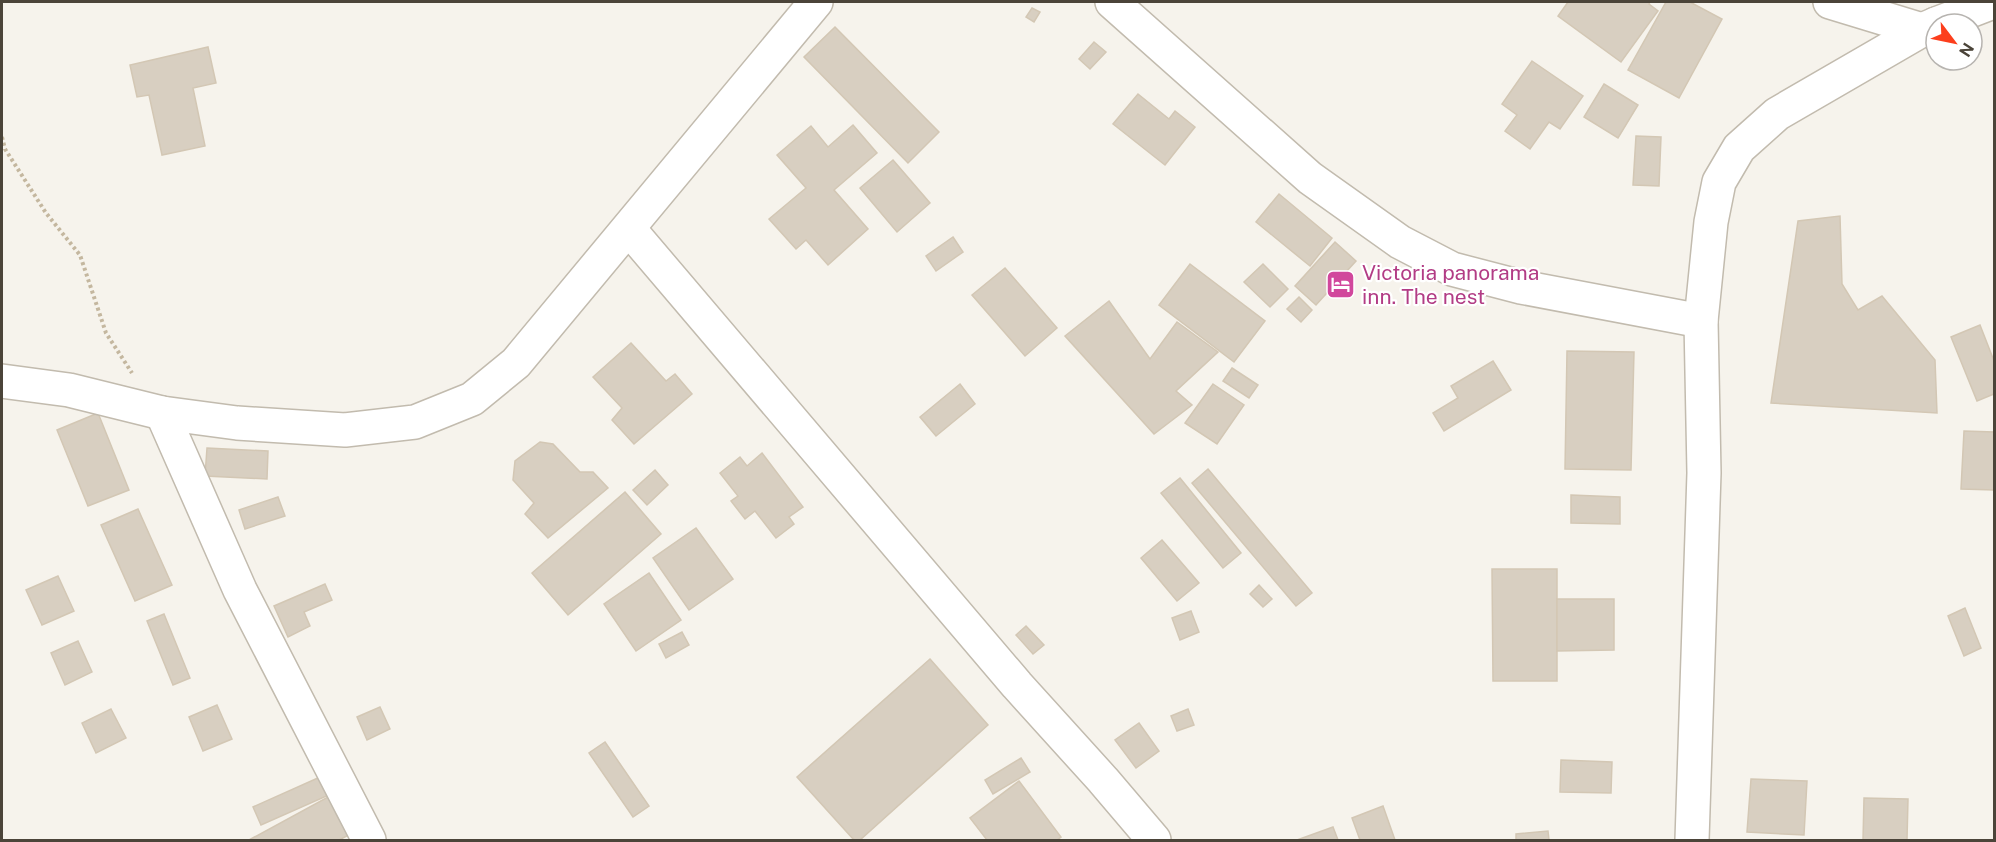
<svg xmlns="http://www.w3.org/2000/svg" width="1996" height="842" font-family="'Public Sans',sans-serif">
	<rect width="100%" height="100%" fill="#f6f3ec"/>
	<g fill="#d8cfc1" stroke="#d3c7b4" stroke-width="1.5">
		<polygon points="1568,2 1650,2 1649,4 1658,11 1621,62 1558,16"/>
		<polygon points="1666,2 1690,2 1722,19 1679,98 1628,70"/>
		<polygon points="1032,8 1040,12 1034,22 1026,17"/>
		<polygon points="835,27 939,132 908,163 804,57"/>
		<polygon points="1094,42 1106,52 1090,69 1079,59"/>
		<polygon points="208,47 216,83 193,88 205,146 162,155 149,95 137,97 130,65"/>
		<polygon points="1532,61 1583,96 1560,129 1549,122 1530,149 1505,131 1517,115 1502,104"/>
		<polygon points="1604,84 1638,105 1618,138 1584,117"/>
		<polygon points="1138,94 1169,119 1175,111 1195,127 1165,165 1113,124"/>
		<polygon points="853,125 877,153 834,190 868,229 828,265 806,240 796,249 769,219 806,188 777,155 811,126 828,147"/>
		<polygon points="1636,136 1661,137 1659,186 1633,185"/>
		<polygon points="893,160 930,203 897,232 860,188"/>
		<polygon points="1279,194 1332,238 1310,266 1256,222"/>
		<polygon points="1840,216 1842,284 1858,310 1882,296 1935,360 1937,413 1771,403 1798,221"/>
		<polygon points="953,237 963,252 936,271 926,256"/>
		<polygon points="1335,242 1356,261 1316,305 1295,286"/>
		<polygon points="1190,264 1265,321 1234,362 1159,305"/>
		<polygon points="1263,264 1288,289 1270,307 1244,282"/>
		<polygon points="1005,268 1057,328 1025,356 972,295"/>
		<polygon points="1299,297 1312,310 1301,322 1287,309"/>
		<polygon points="1109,301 1150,359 1177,322 1218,352 1176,391 1192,405 1154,434 1065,336"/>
		<polygon points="1980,325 1994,361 1994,394 1977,401 1951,337"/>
		<polygon points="631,343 666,381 675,374 692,394 634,444 612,420 622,408 593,377"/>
		<polygon points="1567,351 1634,352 1631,470 1565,469"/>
		<polygon points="1493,361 1511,390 1444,431 1433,413 1458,398 1451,386"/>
		<polygon points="1232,368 1258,385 1249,398 1223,381"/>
		<polygon points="960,384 975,404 936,436 920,417"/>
		<polygon points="1213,384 1244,405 1217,444 1185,423"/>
		<polygon points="98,413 129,490 88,506 57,430"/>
		<polygon points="1964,431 1994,432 1994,490 1961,489"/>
		<polygon points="540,442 553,444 580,472 593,472 608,488 548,538 525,514 534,503 513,480 515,461"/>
		<polygon points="207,448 268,451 267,479 205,476"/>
		<polygon points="762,453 803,507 789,517 794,524 776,538 755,511 745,519 731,501 738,496 720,473 740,457 747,466"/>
		<polygon points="1208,469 1312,593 1296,606 1192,483"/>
		<polygon points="655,470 668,485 647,505 633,490"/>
		<polygon points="1180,478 1241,553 1223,568 1161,493"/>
		<polygon points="625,492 661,534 568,615 532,573"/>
		<polygon points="1571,495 1620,497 1620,524 1571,523"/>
		<polygon points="278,497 285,516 245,529 239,510"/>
		<polygon points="138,509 172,585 135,601 101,525"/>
		<polygon points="696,528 733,579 689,610 653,558"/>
		<polygon points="1162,540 1199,583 1177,601 1141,558"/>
		<polygon points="1492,569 1557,569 1557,681 1493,681"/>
		<polygon points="649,573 681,620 636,651 604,604"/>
		<polygon points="58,576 74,611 42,625 26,590"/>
		<polygon points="325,584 332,600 304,612 310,626 288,637 274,606"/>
		<polygon points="1259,585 1272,599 1263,607 1250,594"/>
		<polygon points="1557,599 1614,599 1614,650 1557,651"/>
		<polygon points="1965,608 1981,648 1964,656 1948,616"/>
		<polygon points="1191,611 1199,632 1180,640 1172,618"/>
		<polygon points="164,614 190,678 173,685 147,621"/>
		<polygon points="1026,626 1044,645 1033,654 1016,635"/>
		<polygon points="682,632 689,645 666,658 659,644"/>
		<polygon points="78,641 92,672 65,685 51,653"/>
		<polygon points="930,659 988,725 860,840 854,840 797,777"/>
		<polygon points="217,705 232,739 203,751 189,717"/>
		<polygon points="380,707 390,729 367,740 357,717"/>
		<polygon points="111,709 126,738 96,753 82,723"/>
		<polygon points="1188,709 1194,725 1177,731 1171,716"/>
		<polygon points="1139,723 1159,751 1136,768 1115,740"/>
		<polygon points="605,742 649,806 633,817 589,753"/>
		<polygon points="1021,758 1030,772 993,794 985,780"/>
		<polygon points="1561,760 1612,762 1611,793 1560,792"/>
		<polygon points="320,777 329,795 261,825 253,807"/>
		<polygon points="1751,779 1807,781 1804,835 1747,832"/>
		<polygon points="1019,781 1061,837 1057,840 987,840 970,818"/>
		<polygon points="328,797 349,835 339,840 249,840"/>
		<polygon points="1864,798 1908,799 1907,840 1863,840"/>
		<polygon points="1383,806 1395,840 1360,840 1352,818"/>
		<polygon points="1333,827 1338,840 1297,840"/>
		<polygon points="1548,831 1549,840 1516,840 1516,834"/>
	</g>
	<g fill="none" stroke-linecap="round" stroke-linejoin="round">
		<defs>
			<g id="minor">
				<polyline points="1112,2 1310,178 1400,242 1452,269 1521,287 1701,321"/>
				<polyline points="1830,2 1922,30"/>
				<polyline points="1936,24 1993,2"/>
				<polyline points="629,229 1017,685 1103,780 1154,840"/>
				<polyline points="2,381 69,390 162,413 237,423 345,430 415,422 472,399 516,363 816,2"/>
				<polyline points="162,413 240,590 369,840"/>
				<polyline points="1692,840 1704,473 1701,321 1711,222 1719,182 1739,148 1777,114 1922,30 1936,24"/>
			</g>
		</defs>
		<use href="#minor" stroke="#c2bbae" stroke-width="36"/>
		<polyline stroke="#c4b79f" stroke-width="4" stroke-dasharray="3 3" stroke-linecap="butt" points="2,137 5,149 46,213 80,255 106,333 132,373"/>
		<use href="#minor" stroke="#fff" stroke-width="33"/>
	</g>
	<defs>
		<symbol id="hotel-square" viewBox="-11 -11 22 22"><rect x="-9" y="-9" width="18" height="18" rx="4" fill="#d1479c" stroke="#fff"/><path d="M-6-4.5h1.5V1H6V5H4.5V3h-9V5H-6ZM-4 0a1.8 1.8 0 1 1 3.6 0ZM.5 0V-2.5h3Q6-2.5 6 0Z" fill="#fff"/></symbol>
	</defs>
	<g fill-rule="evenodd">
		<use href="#hotel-square" x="1324" y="268" width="33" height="33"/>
	</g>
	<g text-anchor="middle" stroke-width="4.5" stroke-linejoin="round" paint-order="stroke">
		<g font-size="21" fill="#b23c85" stroke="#fff" text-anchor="start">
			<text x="1362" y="280">Victoria panorama<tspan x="1362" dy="24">inn. The nest</tspan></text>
		</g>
	</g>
	<rect width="1996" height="842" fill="none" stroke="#4b4439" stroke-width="6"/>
	<g transform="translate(1954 42) rotate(122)"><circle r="28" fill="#ffffff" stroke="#b7b4b0" stroke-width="1.5"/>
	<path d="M0-4.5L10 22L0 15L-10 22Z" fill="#fc3f1d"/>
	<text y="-9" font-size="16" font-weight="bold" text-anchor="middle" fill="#4b4439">N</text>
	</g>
</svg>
